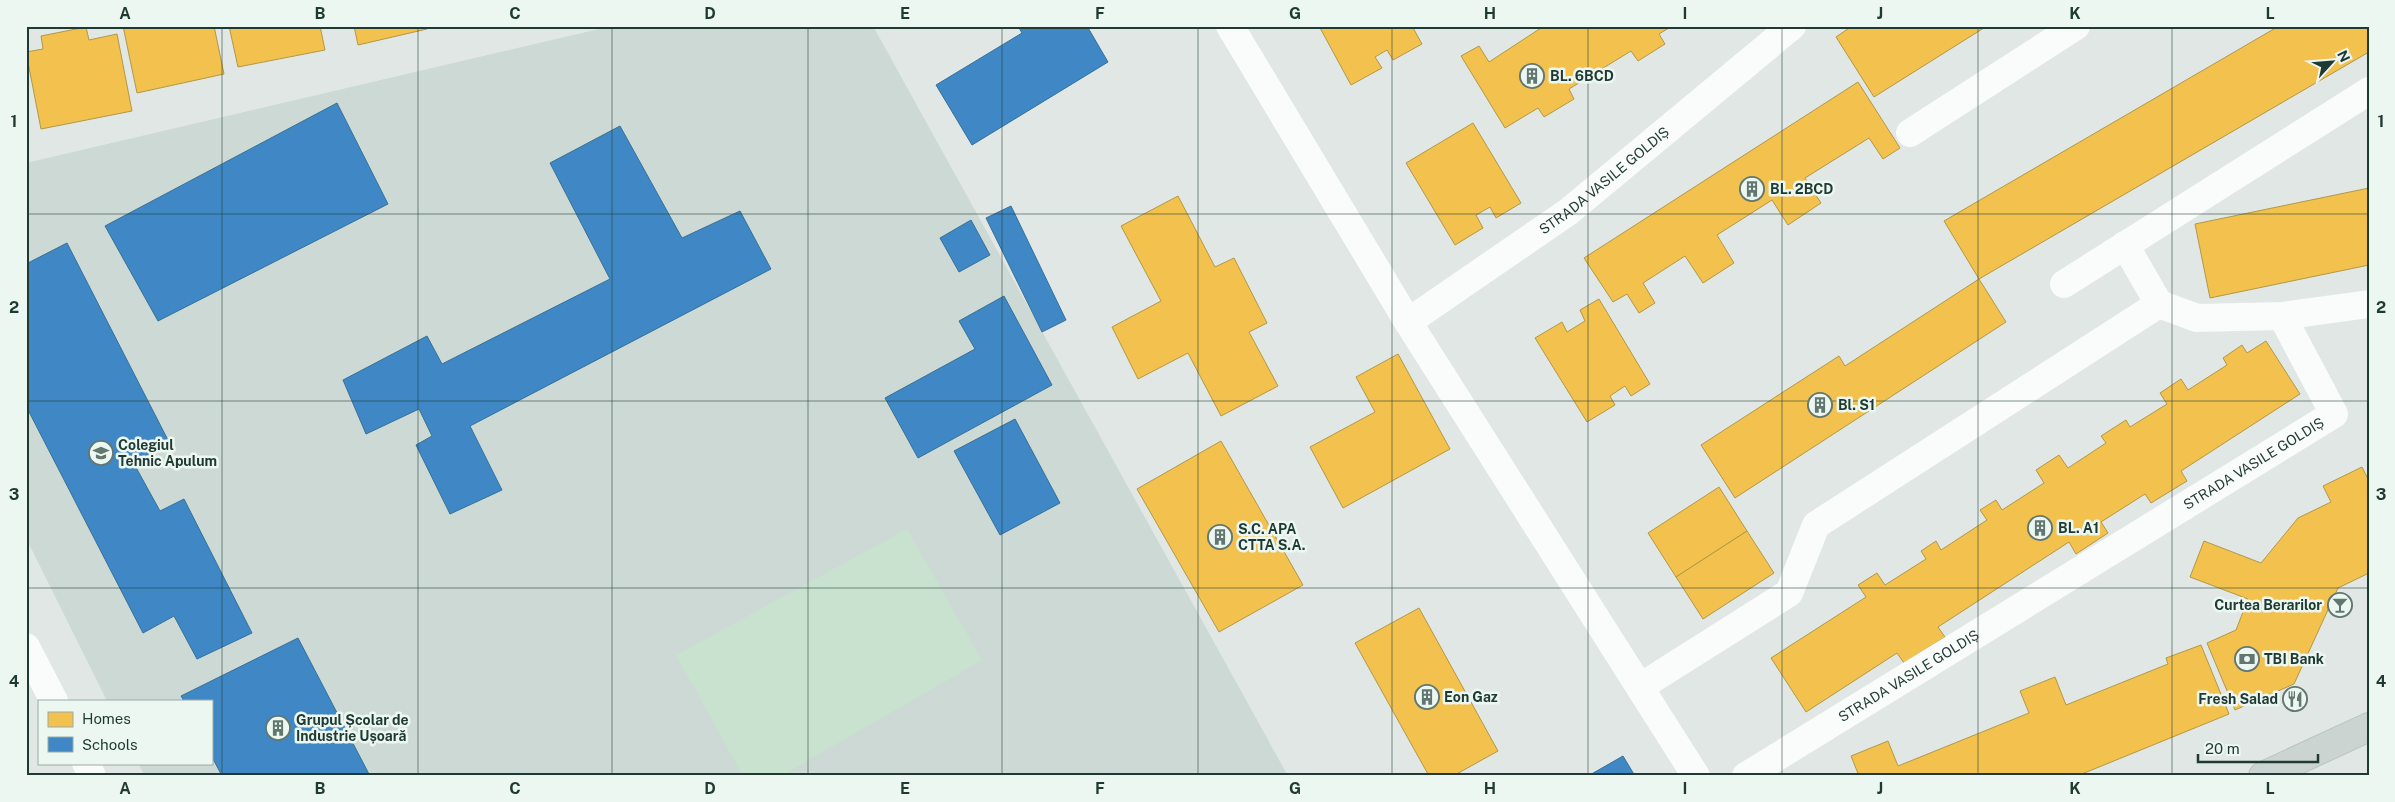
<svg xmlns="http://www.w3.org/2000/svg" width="2395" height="802" font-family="'Public Sans',sans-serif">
	<rect width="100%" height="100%" fill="#e0e7e4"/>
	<polygon fill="#cdd9d4" points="612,26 873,26 1288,776 145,776 138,763 211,763 211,701 107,701 26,538 26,163"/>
	<polygon fill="#c8e2cf" points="907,529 982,660 781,776 743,776 676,655"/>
	<g fill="#f2c14e" stroke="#b29846">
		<polygon points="123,26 214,26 224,74 137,93"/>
		<polygon points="229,26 320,26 325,50 238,67"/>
		<polygon points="354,26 427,26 427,29 358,45"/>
		<polygon points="1319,26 1412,26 1422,44 1393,60 1387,50 1375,57 1382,68 1351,85"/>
		<polygon points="1544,26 1672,26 1659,34 1665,44 1638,61 1631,51 1569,89 1574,99 1544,117 1538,108 1505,128 1461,56 1479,46 1489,62"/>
		<polygon points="1852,26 1987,26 1874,97 1836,37"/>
		<polygon points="2279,26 2369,26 2369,52 1979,279 1944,221"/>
		<polygon points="86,27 89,40 117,34 132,111 41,129 26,52 43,49 41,36"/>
		<polygon points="1858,82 1900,148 1883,159 1869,138 1805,178 1821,203 1788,225 1772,200 1717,235 1734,263 1703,283 1685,256 1643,283 1655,303 1639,313 1627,294 1613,302 1584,258"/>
		<polygon points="1473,123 1521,203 1496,218 1490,207 1476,215 1483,228 1455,245 1406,163"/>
		<polygon points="2369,188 2369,265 2210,298 2195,224"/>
		<polygon points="1178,196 1215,267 1234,258 1267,323 1249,332 1278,386 1221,416 1188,353 1138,379 1112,327 1161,301 1121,226"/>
		<polygon points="1979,279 2006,322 1735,498 1701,445 1839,356 1845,366"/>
		<polygon points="1599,299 1650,384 1631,396 1625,386 1610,396 1615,405 1587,422 1535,338 1562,322 1567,332 1585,321 1580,310"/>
		<polygon points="2266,341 2300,394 2181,471 2187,481 2151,503 2145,494 2101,522 2108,533 2076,554 2069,542 1938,627 1945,637 1904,663 1897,653 1806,712 1771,658 1866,597 1858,585 1877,573 1885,585 1926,559 1921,551 1936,541 1941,550 1987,520 1980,510 1996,500 2002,510 2044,483 2036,470 2059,455 2068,468 2106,443 2101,436 2126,420 2130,427 2167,404 2160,393 2181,379 2188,390 2227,365 2223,358 2242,345 2247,353"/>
		<polygon points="1398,354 1450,449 1343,508 1310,447 1375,412 1356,377"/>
		<polygon points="1221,441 1303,585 1219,632 1137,489"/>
		<polygon points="2362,467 2369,481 2369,573 2338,588 2294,684 2235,710 2207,643 2236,630 2248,599 2190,577 2204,541 2261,563 2298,518 2331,502 2323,486"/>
		<polygon points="1719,487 1747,531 1676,577 1648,533"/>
		<polygon points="1747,531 1774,573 1703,619 1676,577"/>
		<polygon points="1419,608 1498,751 1453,776 1429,776 1355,643"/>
		<polygon points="2201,645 2229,714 2077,776 1859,776 1851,756 1888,741 1898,766 2029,713 2020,691 2055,677 2066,705 2168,664 2166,658"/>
	</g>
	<g fill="#3f88c5" stroke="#357199">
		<polygon points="1018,26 1087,26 1108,62 972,145 936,85 1022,33"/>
		<polygon points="337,103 388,204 158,321 105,226"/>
		<polygon points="620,126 682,238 740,211 771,269 470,426 502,490 450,514 416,445 432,436 419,409 366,434 343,380 427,336 442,364 610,279 550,163"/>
		<polygon points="1011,206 1066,320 1042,332 986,218"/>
		<polygon points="971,220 990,255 959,272 940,238"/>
		<polygon points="67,243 170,444 133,462 160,511 184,499 252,633 197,659 174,616 143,633 26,406 26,264"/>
		<polygon points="1004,296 1052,385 918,458 885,398 975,349 959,321"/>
		<polygon points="1015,419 1060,503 1000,535 954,451"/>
		<polygon points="298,638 370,776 222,776 211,755 211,701 184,701 181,696"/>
		<polygon points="1623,756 1635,776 1588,776"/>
	</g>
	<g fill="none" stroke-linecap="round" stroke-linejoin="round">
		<defs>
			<polyline id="primary" points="2263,776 2369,727"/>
		</defs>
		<use href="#primary" stroke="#bac4c1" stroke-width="30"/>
		<g stroke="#fafbfb" stroke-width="28">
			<polyline points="1910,133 2076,26"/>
			<polyline points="2125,245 2159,304"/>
			<polyline points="2064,284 2369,91"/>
			<path id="s1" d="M1408 322 1568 212 1792 26"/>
			<polyline points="1640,687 1789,593 1816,525 2159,304 2197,318 2282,316 2369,304"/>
			<path id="s2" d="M1746 776 2334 414 2282 316"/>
		</g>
		<g stroke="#fafbfb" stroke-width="28">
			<polyline points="1230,26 1408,322 1696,776"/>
			<polyline points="26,647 54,701"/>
			<polyline points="86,763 92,776"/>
		</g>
		<use href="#primary" stroke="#ccd4d1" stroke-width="28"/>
	</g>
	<path fill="none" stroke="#1e3a32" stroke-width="1" stroke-opacity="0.55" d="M222 26V776M418 26V776M612 26V776M808 26V776M1002 26V776M1198 26V776M1392 26V776M1588 26V776M1782 26V776M1978 26V776M2172 26V776M26 214H2369M26 401H2369M26 588H2369"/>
	<defs>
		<symbol id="building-ring" viewBox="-11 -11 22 22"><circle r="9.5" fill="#edf7f2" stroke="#627770" stroke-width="1.5"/><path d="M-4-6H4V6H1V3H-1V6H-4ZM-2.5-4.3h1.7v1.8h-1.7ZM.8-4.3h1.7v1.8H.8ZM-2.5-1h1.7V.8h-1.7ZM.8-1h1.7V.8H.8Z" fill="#627770"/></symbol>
		<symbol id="school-ring" viewBox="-11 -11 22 22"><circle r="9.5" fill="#edf7f2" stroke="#627770" stroke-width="1.5"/><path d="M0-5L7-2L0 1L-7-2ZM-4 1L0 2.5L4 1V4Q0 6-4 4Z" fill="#627770"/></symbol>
		<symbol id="bar-ring" viewBox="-11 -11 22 22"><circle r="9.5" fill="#edf7f2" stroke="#627770" stroke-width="1.5"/><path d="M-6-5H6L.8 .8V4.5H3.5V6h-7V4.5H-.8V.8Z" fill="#627770"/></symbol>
		<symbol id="bank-ring" viewBox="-11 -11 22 22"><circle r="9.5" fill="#edf7f2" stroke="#627770" stroke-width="1.5"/><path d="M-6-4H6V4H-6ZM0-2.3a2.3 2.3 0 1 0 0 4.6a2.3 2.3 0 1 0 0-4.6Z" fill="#627770"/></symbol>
		<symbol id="restaurant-ring" viewBox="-11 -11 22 22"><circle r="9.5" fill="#edf7f2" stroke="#627770" stroke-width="1.5"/><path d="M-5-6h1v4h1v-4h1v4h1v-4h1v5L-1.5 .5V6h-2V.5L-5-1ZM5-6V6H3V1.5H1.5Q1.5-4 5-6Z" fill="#627770"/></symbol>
	</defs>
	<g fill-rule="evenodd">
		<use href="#building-ring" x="1518" y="62" width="28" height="28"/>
		<use href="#building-ring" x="1738" y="175" width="28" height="28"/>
		<use href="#building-ring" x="1806" y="391" width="28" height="28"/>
		<use href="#school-ring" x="87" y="439" width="28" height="28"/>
		<use href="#building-ring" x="2026" y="514" width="28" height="28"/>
		<use href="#building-ring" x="1206" y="523" width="28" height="28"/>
		<use href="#bar-ring" x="2326" y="591" width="28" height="28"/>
		<use href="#bank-ring" x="2233" y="645" width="28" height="28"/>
		<use href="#building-ring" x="1413" y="683" width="28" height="28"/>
		<use href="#restaurant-ring" x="2281" y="685" width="28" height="28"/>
		<use href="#building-ring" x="264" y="714" width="28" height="28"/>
	</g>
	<g text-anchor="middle" stroke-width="5" stroke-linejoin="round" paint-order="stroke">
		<g font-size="14" font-weight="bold" fill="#1e3a32" stroke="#edf7f2" text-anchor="start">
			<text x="1550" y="81">BL. 6BCD</text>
			<text x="1770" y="194">BL. 2BCD</text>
			<text x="1838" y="410">Bl. S1</text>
			<text x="118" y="450">Colegiul<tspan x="118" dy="16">Tehnic Apulum</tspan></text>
			<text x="2058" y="533">BL. A1</text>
			<text x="1238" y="534">S.C. APA<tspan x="1238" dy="16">CTTA S.A.</tspan></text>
			<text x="2322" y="610" text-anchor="end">Curtea Berarilor</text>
			<text x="2264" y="664">TBI Bank</text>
			<text x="1444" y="702">Eon Gaz</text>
			<text x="2278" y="704" text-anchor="end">Fresh Salad</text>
			<text x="296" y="725">Grupul Școlar de<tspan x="296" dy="16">Industrie Ușoară</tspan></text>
		</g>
		<g font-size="14" fill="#1e3a32" stroke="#edf7f2">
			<text dy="5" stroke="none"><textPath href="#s1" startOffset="242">STRADA VASILE GOLDIȘ</textPath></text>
			<text dy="5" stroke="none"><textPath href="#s2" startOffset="596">STRADA VASILE GOLDIȘ</textPath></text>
			<text dy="5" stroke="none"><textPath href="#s2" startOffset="191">STRADA VASILE GOLDIȘ</textPath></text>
		</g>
	</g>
	<rect width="2395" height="802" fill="none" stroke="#edf7f2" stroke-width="55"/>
	<rect x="38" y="700" width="175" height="65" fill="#edf7f2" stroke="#9aaba5"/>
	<rect x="48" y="712" width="25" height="15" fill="#f2c14e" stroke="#9aaba5"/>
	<text x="82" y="724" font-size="15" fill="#1e3a32">Homes</text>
	<rect x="48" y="737" width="25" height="15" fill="#3f88c5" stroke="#9aaba5"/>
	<text x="82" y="750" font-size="15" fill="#1e3a32">Schools</text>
	<g transform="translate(2332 62) rotate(64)" stroke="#edf7f2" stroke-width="4" paint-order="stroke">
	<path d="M0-4L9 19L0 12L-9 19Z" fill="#1e3a32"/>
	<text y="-8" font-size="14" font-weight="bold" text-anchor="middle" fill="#1e3a32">N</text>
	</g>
	<path d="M2198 754v8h120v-8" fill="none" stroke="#1e3a32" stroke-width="2.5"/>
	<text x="2205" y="754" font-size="15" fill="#1e3a32" stroke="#edf7f2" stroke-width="4" paint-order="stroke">20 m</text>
	<rect x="28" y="28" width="2340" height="746" fill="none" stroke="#1e3a32" stroke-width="2"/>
	<g font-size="16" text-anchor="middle" font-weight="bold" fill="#1e3a32">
		<text x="125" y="19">A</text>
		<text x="320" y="19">B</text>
		<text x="515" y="19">C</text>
		<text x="710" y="19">D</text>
		<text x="905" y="19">E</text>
		<text x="1100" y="19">F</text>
		<text x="1295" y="19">G</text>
		<text x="1490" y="19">H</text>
		<text x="1685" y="19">I</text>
		<text x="1880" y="19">J</text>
		<text x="2075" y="19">K</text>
		<text x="2270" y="19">L</text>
		<text x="14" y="127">1</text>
		<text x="2381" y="127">1</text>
		<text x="14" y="313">2</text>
		<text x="2381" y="313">2</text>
		<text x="14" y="500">3</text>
		<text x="2381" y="500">3</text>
		<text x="14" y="687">4</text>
		<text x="2381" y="687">4</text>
		<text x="125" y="794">A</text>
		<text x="320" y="794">B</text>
		<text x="515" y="794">C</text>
		<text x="710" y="794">D</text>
		<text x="905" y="794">E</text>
		<text x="1100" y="794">F</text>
		<text x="1295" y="794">G</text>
		<text x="1490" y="794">H</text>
		<text x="1685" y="794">I</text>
		<text x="1880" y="794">J</text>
		<text x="2075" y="794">K</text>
		<text x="2270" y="794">L</text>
	</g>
</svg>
